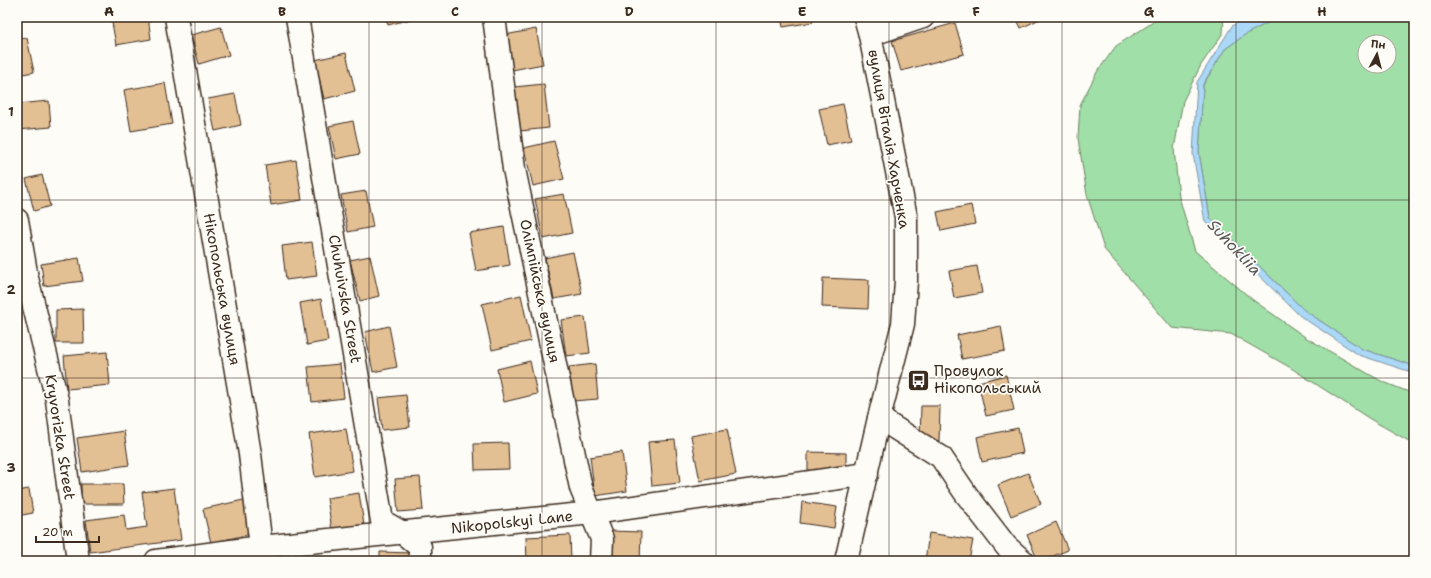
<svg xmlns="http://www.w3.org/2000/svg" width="1431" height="578" font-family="'Shantell Sans',sans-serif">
	<rect width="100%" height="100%" fill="#fdfcf7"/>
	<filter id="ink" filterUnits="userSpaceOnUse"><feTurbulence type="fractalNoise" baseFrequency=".025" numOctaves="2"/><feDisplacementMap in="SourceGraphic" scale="8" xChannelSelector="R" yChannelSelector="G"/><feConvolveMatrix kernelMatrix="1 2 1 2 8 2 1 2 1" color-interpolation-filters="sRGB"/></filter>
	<g filter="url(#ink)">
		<g fill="#a0dfa7" stroke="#6e8462" fill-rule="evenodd">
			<polygon points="1161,17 1224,17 1223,33 1201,65 1183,101 1174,149 1179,197 1195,251 1253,300 1305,337 1381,381 1414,394 1414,444 1370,419 1291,368 1231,334 1172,328 1104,249 1087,195 1078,138 1080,105 1097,72 1116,46"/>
			<path d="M1279 17H1414V366L1362 349 1304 310 1210 218 1199 153 1203 85 1225 49 1246 34ZM1365 42H1389V66H1365Z"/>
		</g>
		<polygon fill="#aad8f6" stroke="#7e92a0" points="1247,17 1279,17 1246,34 1225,49 1203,84 1199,153 1210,218 1304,310 1362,349 1414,366 1414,373 1359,355 1300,316 1205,222 1193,154 1197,82 1232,26"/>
		<g fill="#e3bf94" stroke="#3b2a1e">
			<polygon points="111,17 148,17 151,39 116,45"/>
			<polygon points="386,17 415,17 415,18 388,25"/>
			<polygon points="781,17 812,17 813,22 783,27"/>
			<polygon points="1016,17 1044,17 1021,28"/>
			<polygon points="955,23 964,54 901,71 892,41"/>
			<polygon points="221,27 229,55 199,64 191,35"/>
			<polygon points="536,29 543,64 512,70 505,35"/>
			<polygon points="27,38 34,72 17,75 17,39"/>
			<polygon points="346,53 355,91 324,99 315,60"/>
			<polygon points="165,83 172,124 131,131 124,90"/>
			<polygon points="544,84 549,128 520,131 514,87"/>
			<polygon points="235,94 241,125 215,131 208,99"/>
			<polygon points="49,101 51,127 18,130 17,104"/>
			<polygon points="843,104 851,140 827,145 819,109"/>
			<polygon points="353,121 360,154 336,159 329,126"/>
			<polygon points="554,141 564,179 533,186 524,148"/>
			<polygon points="296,160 302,200 271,205 265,165"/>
			<polygon points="42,175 50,206 34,211 26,179"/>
			<polygon points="366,191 373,227 348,232 341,195"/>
			<polygon points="564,194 572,233 543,239 535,199"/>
			<polygon points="971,205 975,224 941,231 937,212"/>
			<polygon points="504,227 510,265 476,271 469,233"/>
			<polygon points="312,242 317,276 286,280 282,246"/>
			<polygon points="573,252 582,294 554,299 545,258"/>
			<polygon points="370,256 379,296 360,301 350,260"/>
			<polygon points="79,258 83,281 44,286 41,264"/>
			<polygon points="977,266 982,293 954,298 949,271"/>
			<polygon points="823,278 869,280 868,309 822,307"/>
			<polygon points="521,295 531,341 492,350 482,304"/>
			<polygon points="321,299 328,341 307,345 300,303"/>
			<polygon points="83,309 84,343 56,343 56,310"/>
			<polygon points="585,317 590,353 566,356 561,320"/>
			<polygon points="389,326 397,367 373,372 365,332"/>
			<polygon points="1001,326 1005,351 962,359 957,335"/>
			<polygon points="107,352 110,385 67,389 64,356"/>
			<polygon points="530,361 537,394 504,402 497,369"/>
			<polygon points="340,364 344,398 312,402 308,367"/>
			<polygon points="595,364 598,399 573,401 569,367"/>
			<polygon points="17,371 20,392 17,393"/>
			<polygon points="1006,375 1014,410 986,416 978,382"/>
			<polygon points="406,395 410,427 382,430 378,398"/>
			<polygon points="921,406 940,406 939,441 920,440"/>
			<polygon points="1018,428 1023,453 982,462 977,437"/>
			<polygon points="346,429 353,471 315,477 309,434"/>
			<polygon points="727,429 736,474 700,481 691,436"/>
			<polygon points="124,431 129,465 82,472 77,438"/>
			<polygon points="675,440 680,483 652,486 648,442"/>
			<polygon points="508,443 509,469 475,470 474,444"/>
			<polygon points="622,452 627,491 595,496 590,457"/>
			<polygon points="808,452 846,453 846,474 808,474"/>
			<polygon points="1028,473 1041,504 1011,516 998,485"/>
			<polygon points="420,477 423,510 398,512 395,479"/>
			<polygon points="81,484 123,484 124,504 81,504"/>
			<polygon points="174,488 181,540 90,552 86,520 124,515 126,530 147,527 142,492"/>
			<polygon points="29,489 33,513 17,516 17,491"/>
			<polygon points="359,493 364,525 332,530 327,498"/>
			<polygon points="248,499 255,533 211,543 203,509"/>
			<polygon points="802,502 837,507 834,528 800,523"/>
			<polygon points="1056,522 1068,550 1041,561 1038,561 1027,535"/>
			<polygon points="611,531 641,532 640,561 609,561"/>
			<polygon points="929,533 973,540 969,561 925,561"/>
			<polygon points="570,535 571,561 527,561 526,537"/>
			<polygon points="380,552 411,553 411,561 380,561"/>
		</g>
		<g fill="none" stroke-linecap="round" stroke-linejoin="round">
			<defs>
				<g id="minor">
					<polyline points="176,17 250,454 261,547 261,561"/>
					<polyline points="297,17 382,521 403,533 420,547 420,561"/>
					<polyline points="494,17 514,169 581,488 602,539 601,561"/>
					<polyline points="870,35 923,17"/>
					<polyline points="17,220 27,278 57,400 78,561"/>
					<polyline points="879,418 941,457 966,494 1006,546 1023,561"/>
					<polyline points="156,561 261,547 592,513 867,474"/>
					<polyline points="846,561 879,418 903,324 906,281 906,217 870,35 865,17"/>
				</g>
			</defs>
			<use href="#minor" stroke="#3b2a1e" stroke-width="25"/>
			<use href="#minor" stroke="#fdfcf7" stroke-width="22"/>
		</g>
	</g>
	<path fill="none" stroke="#3b2a1e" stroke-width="1" stroke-opacity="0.55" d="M195 17V561M369 17V561M542 17V561M716 17V561M889 17V561M1062 17V561M1236 17V561M17 200H1414M17 378H1414"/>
	<defs>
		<symbol id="bus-square" viewBox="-11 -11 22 22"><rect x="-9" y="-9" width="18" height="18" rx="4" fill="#3b2a1e" stroke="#fdfcf7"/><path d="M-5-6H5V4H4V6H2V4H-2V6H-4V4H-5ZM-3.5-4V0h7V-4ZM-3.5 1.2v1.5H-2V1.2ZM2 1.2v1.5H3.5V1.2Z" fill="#fff"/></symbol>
	</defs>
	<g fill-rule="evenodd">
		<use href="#bus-square" x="906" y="368" width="25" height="25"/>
	</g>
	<g text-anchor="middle" stroke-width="3.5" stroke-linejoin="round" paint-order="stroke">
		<g font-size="15" fill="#3b2a1e" stroke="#fdfcf7">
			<text transform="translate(889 139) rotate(80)" y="5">вулиця Віталія Харченка</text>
			<text transform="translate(222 289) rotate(80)" y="5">Нікопольська вулиця</text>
			<text transform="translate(540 291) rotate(78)" y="5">Олімпійська вулиця</text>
			<text transform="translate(345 299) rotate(80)" y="5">Chuhuivska Street</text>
			<text transform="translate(60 437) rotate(81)" y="5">Kryvorizka Street</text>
			<text transform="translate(512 522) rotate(-6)" y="5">Nikopolskyi Lane</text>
		</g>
		<g font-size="15" fill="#3b2a1e" stroke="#fdfcf7" text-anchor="start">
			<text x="934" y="376">Провулок<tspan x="934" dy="17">Нікопольський</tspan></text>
		</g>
		<g font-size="16" font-style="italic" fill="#575654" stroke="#fdfcf7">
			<text transform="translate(1235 247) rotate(47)" y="6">Suhokliia</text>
		</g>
	</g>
	<rect width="1431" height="578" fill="none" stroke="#fdfcf7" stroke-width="44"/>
	<g transform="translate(1377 54) rotate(7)"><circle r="19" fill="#fdfcf7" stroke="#afa8a0"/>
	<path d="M0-3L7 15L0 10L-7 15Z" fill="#3b2a1e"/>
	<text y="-6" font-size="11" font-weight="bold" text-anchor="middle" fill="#3b2a1e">Пн</text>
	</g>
	<path d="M36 536v6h63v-6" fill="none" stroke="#3b2a1e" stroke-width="2"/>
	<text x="42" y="536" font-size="12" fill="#3b2a1e" stroke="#fdfcf7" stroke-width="3" paint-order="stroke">20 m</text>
	<rect x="22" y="22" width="1387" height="534" fill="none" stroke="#3b2a1e" stroke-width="1.5"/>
	<g font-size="13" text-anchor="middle" font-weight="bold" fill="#3b2a1e">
		<text x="109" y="16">A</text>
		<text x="282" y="16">B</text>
		<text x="455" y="16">C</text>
		<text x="629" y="16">D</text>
		<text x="802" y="16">E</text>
		<text x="976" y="16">F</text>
		<text x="1149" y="16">G</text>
		<text x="1322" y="16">H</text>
		<text x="11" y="116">1</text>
		<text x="11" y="294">2</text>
		<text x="11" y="472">3</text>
	</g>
</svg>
